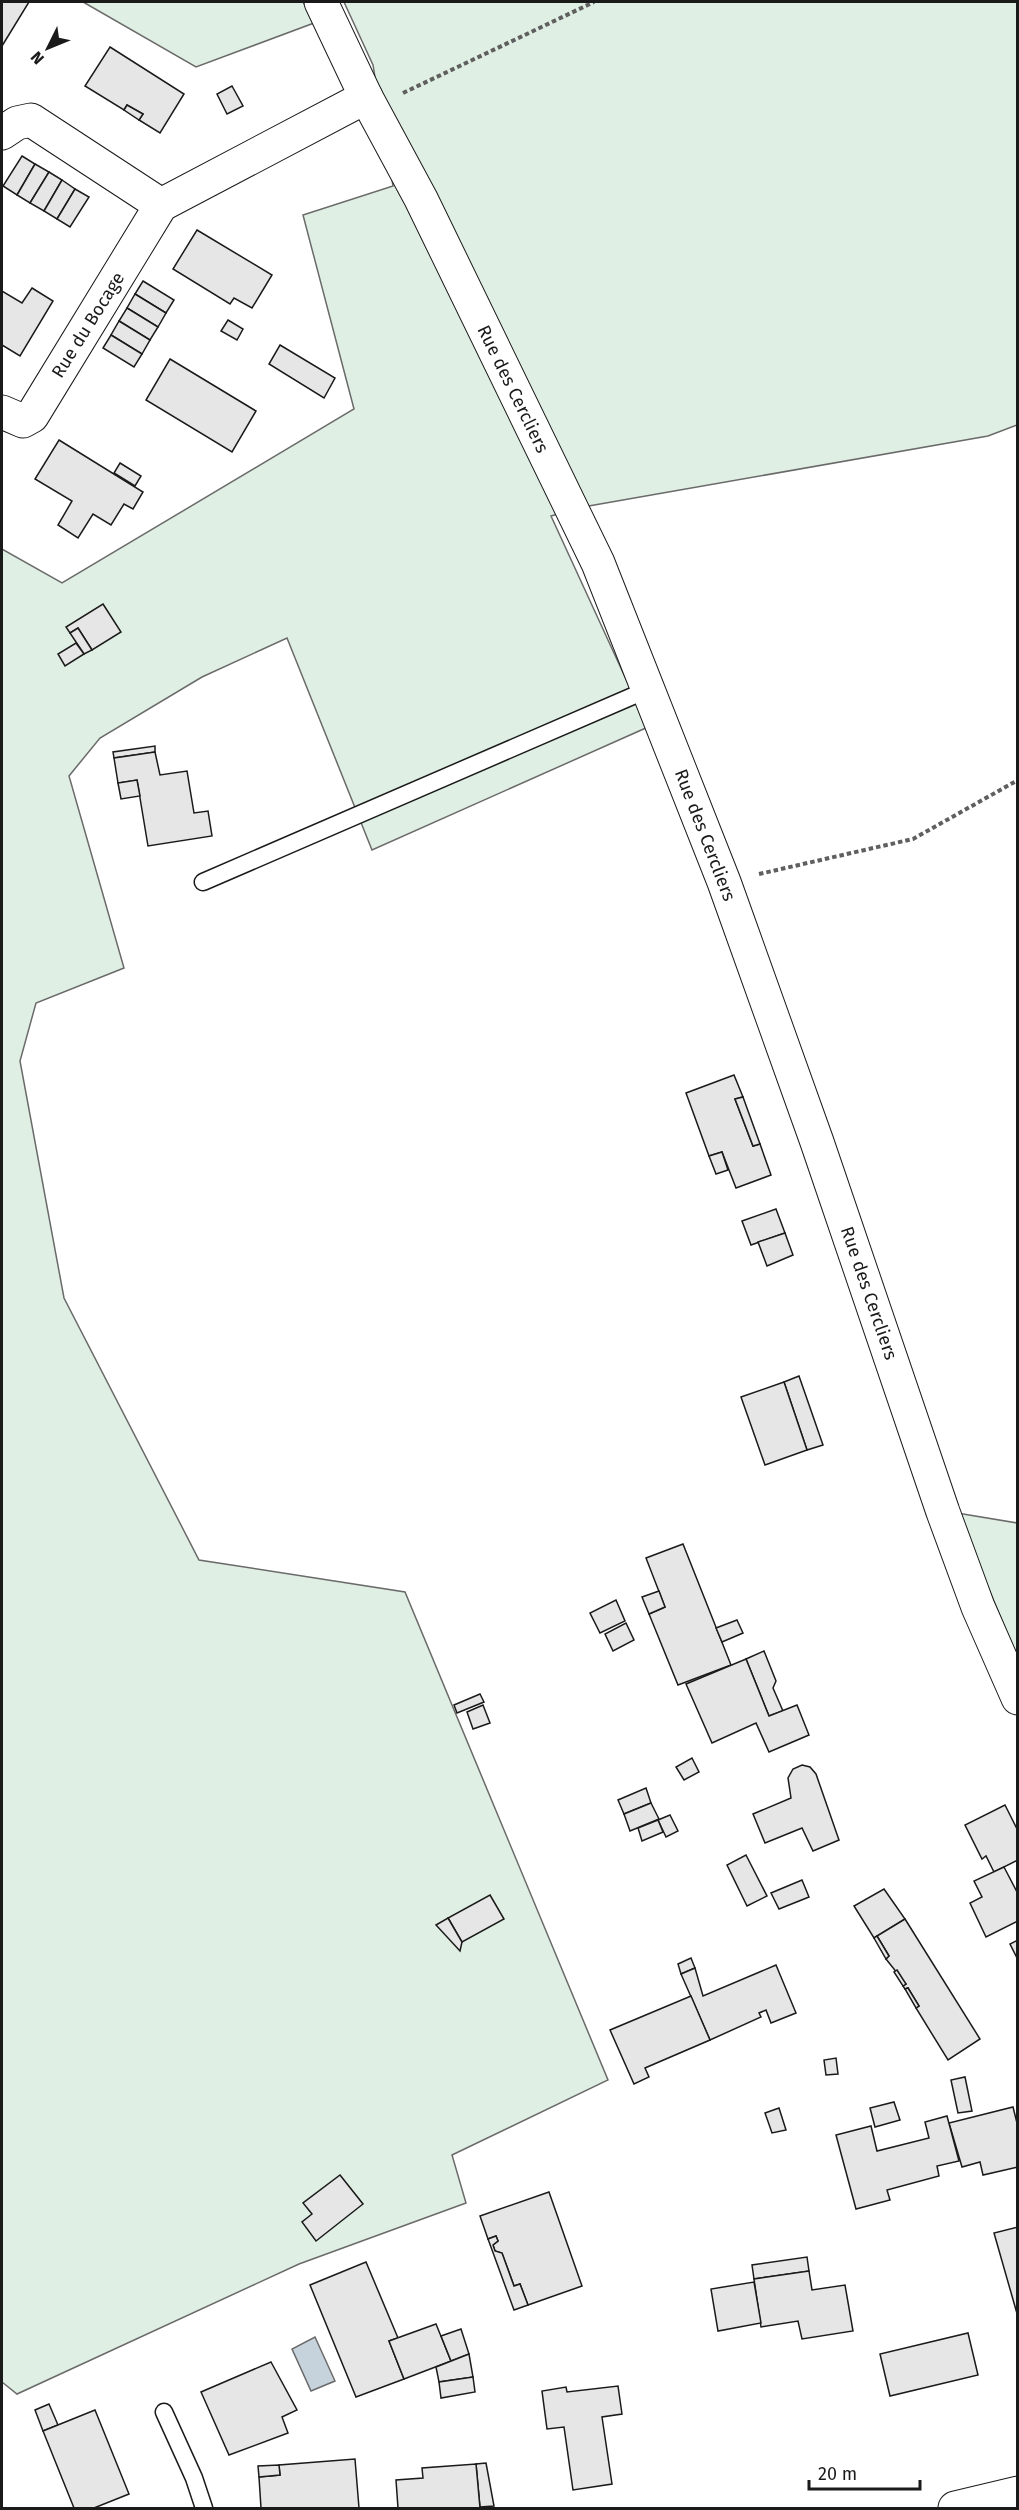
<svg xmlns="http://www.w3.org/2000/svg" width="1019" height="2510" font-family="'Fira Sans',sans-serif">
	<rect width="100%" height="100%" fill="#fff"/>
	<g fill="#e0efe3" stroke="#6a6a6a" stroke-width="1.5">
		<polygon points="83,2 303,2 314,23 196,67"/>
		<polygon points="344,2 1017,2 1017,425 988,436 583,507 551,516 648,727 372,850 287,638 202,677 100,738 69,776 124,968 36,1003 20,1061 64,1298 199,1560 405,1592 608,2080 452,2155 466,2203 299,2264 17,2394 2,2382 2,549 62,583 354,409 303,215 393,186 373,65"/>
		<polygon points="957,1513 1017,1523 1017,1656"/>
	</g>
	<polygon fill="#c6d2dc" stroke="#6a6a6a" stroke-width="1.5" points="315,2337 335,2381 311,2391 292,2349"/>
	<g fill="#e6e6e6" stroke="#1a1a1a" stroke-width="1.5">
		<polygon points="2,2 29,2 2,46"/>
		<polygon points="110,47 184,94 160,133 139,120 143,114 127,105 124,110 85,86"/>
		<polygon points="232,86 243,106 227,114 217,94"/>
		<polygon points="127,105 143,114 139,120 124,110"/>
		<polygon points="22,156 35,164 17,195 3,186"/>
		<polygon points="35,164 49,172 30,203 17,195"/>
		<polygon points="49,172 62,180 44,211 30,203"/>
		<polygon points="62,180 75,189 57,219 44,211"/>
		<polygon points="75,189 89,197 70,227 57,219"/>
		<polygon points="197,230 272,275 252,308 234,298 230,304 173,269"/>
		<polygon points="143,281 174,300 166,313 135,294"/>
		<polygon points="32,288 53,301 20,356 2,345 2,291 22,303"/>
		<polygon points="135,294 166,313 158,327 127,308"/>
		<polygon points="127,308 158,327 150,340 119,321"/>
		<polygon points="228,320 243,329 237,340 221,331"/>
		<polygon points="119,321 150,340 142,354 111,335"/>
		<polygon points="111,335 142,354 134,367 103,348"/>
		<polygon points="280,345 335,378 324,398 269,364"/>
		<polygon points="170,359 256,411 232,452 146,400"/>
		<polygon points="59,440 143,492 133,509 124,504 111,525 93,514 78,538 58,525 72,501 35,479"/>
		<polygon points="120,463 141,476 135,486 114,473"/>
		<polygon points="103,604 121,632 92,650 78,628 70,633 66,627"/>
		<polygon points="78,628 92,650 84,654 70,633"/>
		<polygon points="76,643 84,654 65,666 58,654"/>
		<polygon points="155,746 155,752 114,758 113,752"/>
		<polygon points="155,752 160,775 187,771 194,813 208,811 212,836 148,846 137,780 118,783 114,758"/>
		<polygon points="137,780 140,796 121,799 118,783"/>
		<polygon points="734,1075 743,1097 735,1099 753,1146 760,1144 771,1175 736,1188 722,1152 709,1156 686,1093"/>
		<polygon points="743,1097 760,1144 753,1146 735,1099"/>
		<polygon points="722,1152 728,1170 716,1174 709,1156"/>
		<polygon points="776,1209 785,1233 751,1245 742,1221"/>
		<polygon points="785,1233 793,1255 767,1266 758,1242"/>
		<polygon points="799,1376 823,1445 807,1450 784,1382"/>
		<polygon points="784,1382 807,1450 765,1465 741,1397"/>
		<polygon points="683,1544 731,1665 678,1685 649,1614 665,1607 646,1558"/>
		<polygon points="659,1591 665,1607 649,1614 642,1597"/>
		<polygon points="616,1600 625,1621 600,1633 590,1613"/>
		<polygon points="737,1620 743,1633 722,1642 716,1628"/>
		<polygon points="626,1623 634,1640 613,1651 605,1634"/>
		<polygon points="764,1651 776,1681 773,1688 783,1711 769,1716 746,1659"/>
		<polygon points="746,1659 769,1716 797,1705 809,1735 769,1752 756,1723 712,1743 686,1684"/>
		<polygon points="480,1694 484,1702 457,1713 454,1705"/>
		<polygon points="483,1705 490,1723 473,1729 467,1712"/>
		<polygon points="692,1758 699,1772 684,1780 676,1767"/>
		<polygon points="802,1765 810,1767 816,1774 839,1840 813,1851 802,1828 765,1843 753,1814 791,1798 788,1778 793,1769"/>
		<polygon points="646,1788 651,1803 624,1814 618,1800"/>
		<polygon points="651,1803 659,1819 630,1831 624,1814"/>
		<polygon points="1005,1805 1018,1831 1018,1860 994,1872 986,1856 982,1859 965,1825"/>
		<polygon points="670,1815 678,1831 666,1837 658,1820"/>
		<polygon points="658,1820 663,1832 642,1841 638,1828"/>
		<polygon points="746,1855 767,1896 747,1906 727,1865"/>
		<polygon points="1004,1867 1018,1894 1018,1921 986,1937 970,1903 982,1897 974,1881"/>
		<polygon points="802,1880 809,1897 779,1909 771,1893"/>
		<polygon points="884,1889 905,1919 874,1938 854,1906"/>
		<polygon points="490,1895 504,1919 462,1942 448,1918"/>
		<polygon points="448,1918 462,1942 460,1951 436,1925"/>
		<polygon points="905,1919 980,2039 948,2060 916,2008 919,2006 908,1988 905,1989 903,1986 906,1984 886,1959 889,1956 877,1936"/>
		<polygon points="877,1936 889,1956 886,1959 874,1938"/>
		<polygon points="1018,1940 1018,1960 1010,1944"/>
		<polygon points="691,1958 695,1968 681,1974 678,1964"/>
		<polygon points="776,1965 796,2013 771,2023 766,2010 759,2013 761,2017 710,2040 681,1974 695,1968 703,1996"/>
		<polygon points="897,1970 906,1984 903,1986 894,1972"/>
		<polygon points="908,1988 919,2006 916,2008 905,1989"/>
		<polygon points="691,1996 710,2040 645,2068 649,2077 634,2084 610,2030"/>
		<polygon points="836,2058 838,2074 826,2075 824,2060"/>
		<polygon points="965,2077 972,2111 958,2113 951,2080"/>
		<polygon points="894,2102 900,2120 875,2127 870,2108"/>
		<polygon points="1013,2107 1018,2127 1018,2167 983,2175 980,2162 962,2167 949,2123"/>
		<polygon points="779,2108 786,2130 772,2133 765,2113"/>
		<polygon points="947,2116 959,2161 937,2166 939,2176 887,2190 890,2200 856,2209 836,2135 871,2126 877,2151 929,2138 925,2122"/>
		<polygon points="340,2175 363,2204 316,2241 302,2222 312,2214 303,2203"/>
		<polygon points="549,2192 582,2286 528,2305 520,2284 514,2286 502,2253 495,2251 493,2245 498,2241 496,2236 488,2239 480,2216"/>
		<polygon points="1018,2227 1018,2317 994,2233"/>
		<polygon points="496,2236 498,2241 493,2245 495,2251 502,2253 514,2286 520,2284 528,2305 514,2310 488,2239"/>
		<polygon points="807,2257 809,2271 754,2279 752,2265"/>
		<polygon points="366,2262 398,2338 389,2341 404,2379 356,2397 310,2285"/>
		<polygon points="809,2271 812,2290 845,2285 853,2331 802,2339 798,2321 761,2327 754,2279"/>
		<polygon points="754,2282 761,2323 718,2331 711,2289"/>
		<polygon points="436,2324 451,2361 404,2379 389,2341"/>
		<polygon points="461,2329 469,2354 451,2361 441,2336"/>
		<polygon points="968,2333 978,2375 890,2396 880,2354"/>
		<polygon points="469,2354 473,2377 439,2382 436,2367"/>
		<polygon points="271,2362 297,2410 282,2417 288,2433 229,2455 201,2392"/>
		<polygon points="473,2377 475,2392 441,2398 439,2382"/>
		<polygon points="618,2386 622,2414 602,2417 612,2484 573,2490 564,2427 547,2429 542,2391 566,2387 567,2392"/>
		<polygon points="49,2404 58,2425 43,2431 35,2410"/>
		<polygon points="95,2410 129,2494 94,2508 74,2508 43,2431"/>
		<polygon points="355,2459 359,2508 261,2508 259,2477 280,2475 279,2465"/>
		<polygon points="486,2463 494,2506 480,2507 476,2464"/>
		<polygon points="476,2464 480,2508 398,2508 396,2480 423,2478 422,2468"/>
		<polygon points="279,2465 280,2475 259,2477 258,2466"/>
	</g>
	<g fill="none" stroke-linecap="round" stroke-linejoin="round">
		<defs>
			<g id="service">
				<polyline points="203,882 649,689"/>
				<polyline points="164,2412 194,2478 204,2508"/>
			</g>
			<g id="minor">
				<polyline points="321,2 366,97 421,199 598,563 724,882 817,1142 943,1512 978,1607 1018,1698"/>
				<polyline points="2,133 17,123 31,120 161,205"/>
				<polyline points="2,412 23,421 32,416 161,205 366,97"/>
				<polyline points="955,2508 1018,2493"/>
			</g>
		</defs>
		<use href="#service" stroke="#1a1a1a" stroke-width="19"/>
		<use href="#minor" stroke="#1a1a1a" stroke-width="35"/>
		<g stroke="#5f5f5f" stroke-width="4" stroke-dasharray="4.5 3" stroke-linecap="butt">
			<polyline points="403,93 594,2"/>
			<polyline points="759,874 913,839 1018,780"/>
		</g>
		<use href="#service" stroke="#fff" stroke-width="16"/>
		<use href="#minor" stroke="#fff" stroke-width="33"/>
	</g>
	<g text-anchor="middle" stroke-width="4.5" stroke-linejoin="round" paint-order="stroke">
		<g font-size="18" fill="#1a1a1a" stroke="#fff">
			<text transform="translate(88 325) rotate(-58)" y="6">Rue du Bocage</text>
			<text transform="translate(513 389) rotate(64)" y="6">Rue des Cercliers</text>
			<text transform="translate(705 835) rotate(69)" y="6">Rue des Cercliers</text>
			<text transform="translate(869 1293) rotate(71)" y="6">Rue des Cercliers</text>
		</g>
	</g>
	<rect width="1019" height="2510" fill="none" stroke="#1a1a1a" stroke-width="6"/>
	<g transform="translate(48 48) rotate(227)" stroke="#ffffff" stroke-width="4.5" paint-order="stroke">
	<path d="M0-4.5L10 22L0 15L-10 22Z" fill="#1a1a1a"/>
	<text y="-9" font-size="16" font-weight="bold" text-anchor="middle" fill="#1a1a1a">N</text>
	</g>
	<path d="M809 2480v9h111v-9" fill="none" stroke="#1a1a1a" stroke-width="3"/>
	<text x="818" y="2480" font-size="18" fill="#1a1a1a" stroke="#ffffff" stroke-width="4.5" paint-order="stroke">20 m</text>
</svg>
